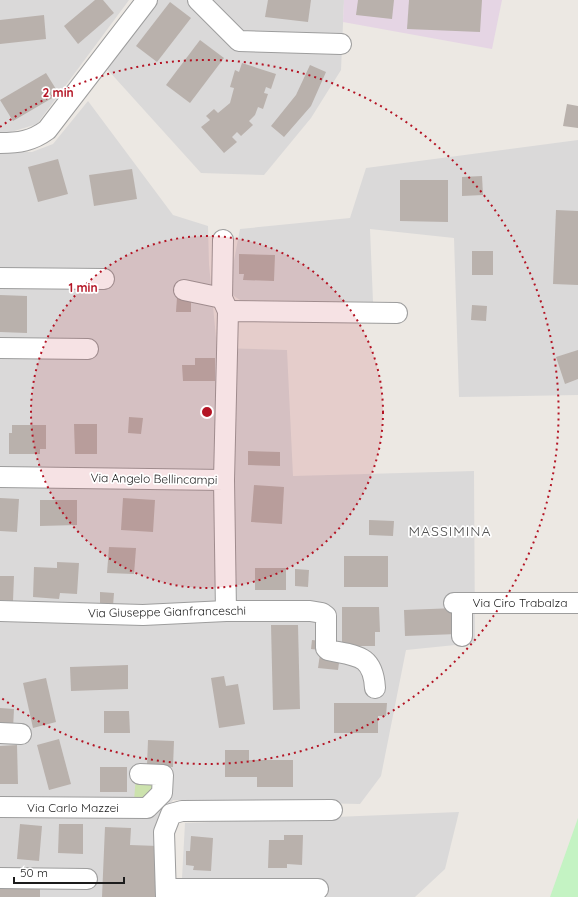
<svg xmlns="http://www.w3.org/2000/svg" width="578" height="897" font-family="Quicksand,sans-serif">
	<rect width="100%" height="100%" fill="#ece8e3"/>
	<g fill="#dad9d9">
		<polygon points="0,0 129,0 37,124 8,133 0,133"/>
		<polygon points="154,0 344,0 341,70 311,118 264,175 201,173 107,69"/>
		<polygon points="88,101 173,215 208,226 209,264 217,348 287,350 293,476 474,471 475,643 406,650 381,776 360,804 173,800 160,815 160,897 0,897 0,152 32,152 53,144"/>
		<polygon points="578,140 578,395 459,397 454,238 370,229 373,302 240,300 228,292 240,229 350,218 366,168"/>
		<polygon points="459,812 445,869 415,897 181,897 185,823"/>
	</g>
	<polygon fill="#e5d5e4" points="344,0 502,0 492,49 343,22"/>
	<polygon fill="#cce2ad" points="136,777 159,779 146,800 134,800"/>
	<polygon fill="#c4f3c3" points="578,818 578,897 550,897"/>
	<g fill="#b9b1ac">
		<polygon points="95,0 103,0 114,13 78,44 64,26"/>
		<polygon points="268,0 311,0 308,22 265,17"/>
		<polygon points="358,0 394,0 392,19 356,15"/>
		<polygon points="409,0 482,0 480,32 407,29"/>
		<polygon points="170,2 191,18 157,62 136,46"/>
		<polygon points="44,15 46,39 0,44 0,20"/>
		<polygon points="200,40 224,58 190,103 166,85"/>
		<polygon points="242,63 276,74 271,89 266,87 264,93 268,94 263,109 258,107 255,115 249,121 253,125 241,136 237,132 232,137 237,142 224,153 201,127 210,120 206,116 214,109 218,113 230,103 234,88 230,87 235,70 239,72"/>
		<polygon points="310,65 326,72 311,106 284,137 271,126 296,95"/>
		<polygon points="46,73 59,94 13,121 0,100"/>
		<polygon points="567,104 578,106 578,128 563,126"/>
		<polygon points="58,159 68,194 38,202 28,167"/>
		<polygon points="132,169 137,199 94,206 89,175"/>
		<polygon points="482,176 483,195 462,196 462,177"/>
		<polygon points="400,180 448,180 448,222 400,221"/>
		<polygon points="556,210 578,211 578,285 553,284"/>
		<rect x="472" y="251" width="21" height="24"/>
		<polygon points="239,254 275,255 274,281 243,280 244,274 239,274"/>
		<polygon points="0,295 27,296 27,333 0,332"/>
		<polygon points="177,297 191,298 191,312 176,312"/>
		<polygon points="472,305 487,306 486,321 471,320"/>
		<polygon points="578,350 578,379 565,384 556,357"/>
		<polygon points="195,358 215,358 215,381 183,381 182,365 195,365"/>
		<polygon points="129,417 143,418 141,434 128,433"/>
		<polygon points="74,424 97,424 97,454 75,454"/>
		<polygon points="12,425 46,425 46,449 40,449 40,454 9,454 9,433 12,433"/>
		<polygon points="248,451 280,452 280,466 248,465"/>
		<polygon points="254,485 284,487 282,524 251,522"/>
		<polygon points="0,498 19,499 17,532 0,531"/>
		<polygon points="123,498 155,500 153,532 121,530"/>
		<polygon points="40,500 77,500 77,525 40,526"/>
		<polygon points="369,520 394,521 393,536 369,535"/>
		<polygon points="109,547 136,548 134,574 107,573"/>
		<rect x="344" y="556" width="44" height="31"/>
		<polygon points="57,562 79,563 77,594 60,593 59,599 33,597 34,567 57,568"/>
		<rect x="255" y="568" width="31" height="22"/>
		<polygon points="295,569 309,570 308,587 295,586"/>
		<polygon points="0,576 14,576 13,601 0,600"/>
		<polygon points="100,592 114,593 113,606 100,605"/>
		<polygon points="342,607 379,607 380,632 375,632 375,646 342,646"/>
		<polygon points="456,608 457,634 405,636 404,610"/>
		<polygon points="271,625 298,625 300,709 273,710"/>
		<polygon points="312,640 321,641 320,650 311,649"/>
		<polygon points="320,654 340,656 338,670 318,668"/>
		<polygon points="128,665 128,689 71,691 70,667"/>
		<polygon points="224,676 226,686 238,684 245,724 219,728 211,678"/>
		<polygon points="46,678 56,722 33,728 23,683"/>
		<polygon points="334,703 387,703 386,716 378,716 378,733 334,733"/>
		<polygon points="0,708 14,709 13,729 0,728"/>
		<polygon points="104,711 129,711 130,733 104,733"/>
		<polygon points="59,739 71,784 49,790 37,745"/>
		<polygon points="148,740 174,741 173,767 147,766"/>
		<polygon points="17,745 18,784 0,784 0,746"/>
		<polygon points="225,750 249,750 249,760 293,760 293,787 257,787 257,777 225,777"/>
		<rect x="100" y="767" width="27" height="25"/>
		<polygon points="20,824 42,826 39,861 17,859"/>
		<polygon points="59,824 83,824 83,854 58,853"/>
		<polygon points="105,827 131,828 130,845 158,846 156,897 102,897"/>
		<polygon points="284,835 303,835 302,865 287,864 287,868 268,868 269,840 284,840"/>
		<polygon points="191,836 213,838 211,871 193,870 194,866 186,865 186,851 190,851"/>
		<polygon points="0,881 40,882 40,897 0,897"/>
	</g>
	<g fill="none" stroke-linecap="round" stroke-linejoin="round">
		<defs>
			<g id="minor">
				<polyline points="198,0 239,41 341,44"/>
				<path d="M0 143C19 143 32 141 47 130L147 0"/>
				<polyline points="223,240 222,298 228,311"/>
				<polyline points="0,278 104,279"/>
				<polyline points="184,290 222,298"/>
				<polyline points="0,348 88,349"/>
				<polyline points="0,477 224,480 226,611"/>
				<polyline points="224,480 228,311 397,313"/>
				<polyline points="454,603 578,603"/>
				<polyline points="462,603 462,636"/>
				<path d="M0 611 143 615 226 611H310L322 613 326 616V648L328 650C356 656 373 654 375 688"/>
				<polyline points="0,733 21,734"/>
				<polyline points="0,807 147,808 162,793 163,775 140,774"/>
				<polyline points="0,878 87,879"/>
				<polyline points="166,889 318,889"/>
				<polyline points="166,897 164,832 171,814 182,811 332,810"/>
			</g>
		</defs>
		<use href="#minor" stroke="#9d9d9d" stroke-width="22"/>
		<use href="#minor" stroke="#fff" stroke-width="20"/>
	</g>
	<circle cx="207" cy="412" r="176" fill="#b41424" fill-opacity=".12"/>
	<g fill="none" stroke="#b41424" stroke-width="2" stroke-dasharray="2 4">
		<circle cx="207" cy="412" r="176"/>
		<path d="M0 127A352 352 0 1 1 0 697"/>
	</g>
	<g text-anchor="middle" stroke-width="3.5" stroke-linejoin="round" paint-order="stroke">
		<g font-size="12" fill="#1c1c1c" stroke="#fff">
			<text transform="translate(154 479) rotate(1)" y="4">Via Angelo Bellincampi</text>
			<text x="520" y="607">Via Ciro Trabalza</text>
			<text transform="translate(167 612) rotate(-1)" y="4">Via Giuseppe Gianfranceschi</text>
			<text x="73" y="812">Via Carlo Mazzei</text>
		</g>
		<g font-size="14" letter-spacing="1" fill="#4f4f4f" stroke="#fff">
			<text x="450" y="536">MASSIMINA</text>
		</g>
	</g>
	<circle cx="207" cy="412" r="6" fill="#b41424" stroke="#fff" stroke-width="2"/>
	<g font-size="12" text-anchor="middle" font-weight="bold" fill="#b41424" stroke="#fff" stroke-width="3.5" stroke-linejoin="round" paint-order="stroke">
		<text x="58" y="97">2 min</text>
		<text x="83" y="292">1 min</text>
	</g>
	<path d="M14 877v6h110v-6" fill="none" stroke="#1c1c1c" stroke-width="2"/>
	<text x="20" y="877" font-size="12" fill="#1c1c1c" stroke="#ffffff" stroke-width="3" paint-order="stroke">50 m</text>
</svg>
